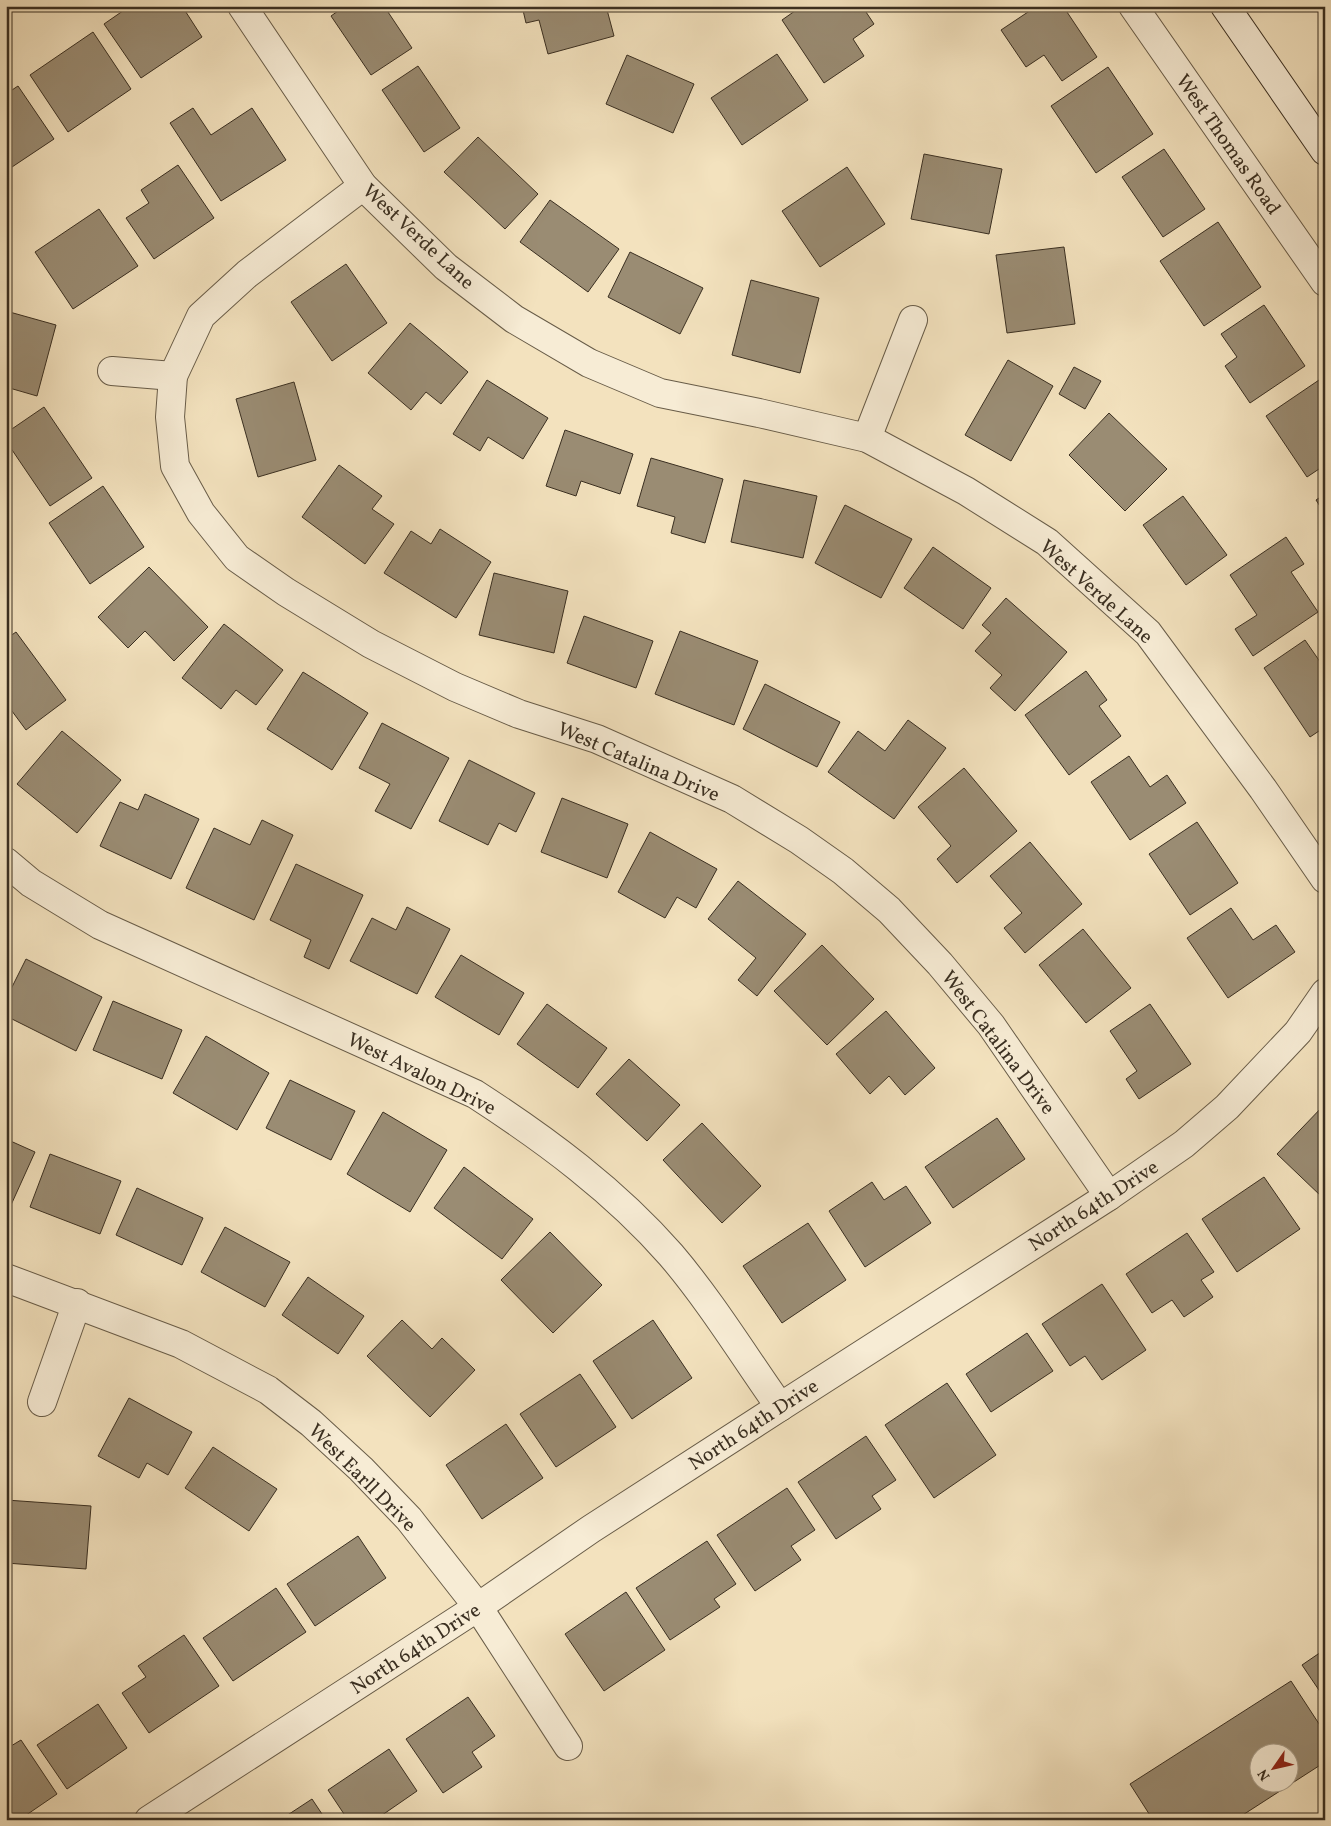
<svg xmlns="http://www.w3.org/2000/svg" width="1331" height="1826" font-family="Vollkorn,serif">
	<rect width="100%" height="100%" fill="#f3e2be"/>
	<filter id="stains"><feTurbulence type="fractalNoise" baseFrequency=".004" numOctaves="4"/><feColorMatrix values="0 0 0 0 .2 0 0 0 0 .09 0 0 0 0 .02 0 0 0 .5 -.17"/></filter>
	<radialGradient id="worn" r=".72"><stop offset=".6" stop-color="#630" stop-opacity="0"/><stop offset="1" stop-color="#630" stop-opacity=".3"/></radialGradient>
	<g fill="#9a8c73" stroke="#3a2f21" fill-rule="evenodd">
		<polygon points="130,6 182,6 202,37 141,78 104,24"/>
		<polygon points="345,6 384,6 412,48 371,75 331,16"/>
		<polygon points="522,6 606,6 614,36 548,54 539,20 526,23"/>
		<polygon points="802,6 862,6 874,24 853,39 864,56 824,83 782,20"/>
		<polygon points="1037,6 1063,6 1097,57 1062,81 1044,55 1026,67 1001,30"/>
		<polygon points="93,32 131,89 68,132 30,75"/>
		<polygon points="777,54 808,100 742,145 711,98"/>
		<polygon points="627,55 694,84 673,133 606,104"/>
		<polygon points="418,66 460,128 424,152 382,90"/>
		<polygon points="1108,67 1153,134 1096,173 1051,106"/>
		<polygon points="18,86 54,139 6,171 6,94"/>
		<polygon points="193,108 211,135 252,108 286,160 221,201 170,123"/>
		<polygon points="478,137 538,194 505,229 444,172"/>
		<polygon points="1164,149 1205,209 1163,237 1122,177"/>
		<polygon points="924,154 1002,169 989,234 911,219"/>
		<polygon points="178,165 214,218 154,259 126,218 149,203 141,190"/>
		<polygon points="847,167 885,224 820,267 782,211"/>
		<polygon points="550,200 619,249 588,292 520,242"/>
		<polygon points="99,209 138,266 73,309 35,252"/>
		<polygon points="1218,222 1261,287 1204,326 1160,261"/>
		<polygon points="1064,247 1075,324 1007,333 996,255"/>
		<polygon points="630,252 703,288 680,334 608,297"/>
		<polygon points="346,264 387,323 332,361 291,302"/>
		<polygon points="751,280 819,298 800,373 732,355"/>
		<polygon points="1264,305 1305,366 1250,403 1225,366 1237,357 1221,334"/>
		<polygon points="6,311 56,325 37,396 6,387"/>
		<polygon points="410,323 468,372 441,404 426,392 411,410 368,373"/>
		<polygon points="1008,360 1053,386 1011,461 965,435"/>
		<polygon points="1074,367 1101,381 1085,409 1059,394"/>
		<polygon points="1322,378 1325,381 1325,465 1307,477 1266,416"/>
		<polygon points="487,380 548,418 523,459 488,437 480,451 453,434"/>
		<polygon points="294,382 316,460 258,477 236,399"/>
		<polygon points="44,407 92,478 50,506 6,441 6,433"/>
		<polygon points="1109,413 1167,469 1125,511 1069,455"/>
		<polygon points="565,430 633,454 620,494 581,481 576,496 546,486"/>
		<polygon points="651,458 723,479 705,543 671,533 675,517 637,506"/>
		<polygon points="339,465 382,496 372,509 394,524 365,564 302,517"/>
		<polygon points="744,480 817,496 803,558 731,542"/>
		<polygon points="103,486 144,547 90,584 49,523"/>
		<polygon points="1325,494 1325,514 1316,500"/>
		<polygon points="1183,496 1227,555 1186,585 1143,525"/>
		<polygon points="845,505 912,539 881,598 815,563"/>
		<polygon points="440,529 491,562 456,618 384,573 411,531 431,544"/>
		<polygon points="1286,537 1304,564 1291,572 1318,612 1253,656 1235,629 1257,615 1230,575"/>
		<polygon points="933,547 991,588 963,629 904,588"/>
		<polygon points="149,567 208,627 174,661 145,631 128,648 98,617"/>
		<polygon points="494,573 568,591 554,653 479,635"/>
		<polygon points="1006,598 1067,652 1015,711 990,688 1002,675 975,651 991,633 982,625"/>
		<polygon points="584,616 653,641 636,688 567,663"/>
		<polygon points="224,624 283,670 256,705 236,690 221,709 182,678"/>
		<polygon points="680,631 758,661 734,725 655,694"/>
		<polygon points="16,632 66,700 26,730 6,703 6,639"/>
		<polygon points="1305,640 1325,669 1325,727 1310,737 1264,668"/>
		<polygon points="1086,671 1107,700 1099,706 1121,736 1069,775 1025,715"/>
		<polygon points="303,672 368,713 332,770 267,729"/>
		<polygon points="765,684 840,722 817,767 743,729"/>
		<polygon points="908,720 946,748 894,819 828,772 858,731 885,751"/>
		<polygon points="382,723 449,758 411,829 375,811 390,784 359,768"/>
		<polygon points="62,731 121,780 77,833 17,784"/>
		<polygon points="1129,756 1150,787 1167,775 1186,803 1130,840 1091,782"/>
		<polygon points="469,760 535,793 516,832 499,823 488,845 439,821"/>
		<polygon points="964,768 1017,831 957,883 937,859 951,846 918,807"/>
		<polygon points="145,794 199,819 171,879 100,846 120,802 138,810"/>
		<polygon points="562,798 628,824 607,878 541,852"/>
		<polygon points="262,820 293,835 254,920 186,888 214,828 250,845"/>
		<polygon points="1197,822 1238,883 1190,915 1149,854"/>
		<polygon points="650,832 717,869 696,908 677,897 665,918 618,892"/>
		<polygon points="1030,842 1082,904 1025,953 1004,928 1022,913 990,876"/>
		<polygon points="296,864 363,895 329,969 304,957 311,940 270,920"/>
		<polygon points="738,881 806,934 757,996 738,980 756,958 708,919"/>
		<polygon points="407,907 450,929 417,994 350,961 372,918 396,930"/>
		<polygon points="1231,908 1253,940 1276,925 1295,952 1228,998 1187,938"/>
		<polygon points="1083,929 1131,988 1086,1023 1039,965"/>
		<polygon points="822,945 874,999 827,1045 774,991"/>
		<polygon points="461,955 524,993 499,1035 435,997"/>
		<polygon points="26,959 102,997 76,1051 6,1016 6,999"/>
		<polygon points="113,1001 182,1030 162,1079 93,1050"/>
		<polygon points="547,1004 607,1048 578,1088 517,1044"/>
		<polygon points="1150,1004 1191,1064 1139,1099 1126,1079 1137,1071 1110,1031"/>
		<polygon points="886,1011 935,1068 905,1095 889,1076 870,1094 836,1054"/>
		<polygon points="206,1036 269,1073 237,1130 173,1093"/>
		<polygon points="629,1059 680,1105 647,1141 596,1094"/>
		<polygon points="290,1080 355,1111 331,1160 266,1128"/>
		<polygon points="1325,1104 1325,1193 1322,1197 1277,1154"/>
		<polygon points="383,1112 447,1150 410,1212 347,1174"/>
		<polygon points="997,1118 1025,1159 953,1208 925,1167"/>
		<polygon points="702,1123 761,1186 722,1223 663,1160"/>
		<polygon points="6,1139 35,1152 11,1205 6,1203"/>
		<polygon points="50,1154 121,1181 100,1234 30,1207"/>
		<polygon points="464,1167 533,1219 502,1259 434,1208"/>
		<polygon points="1264,1177 1300,1229 1237,1272 1202,1219"/>
		<polygon points="872,1182 884,1200 906,1186 931,1223 865,1267 829,1211"/>
		<polygon points="137,1188 203,1218 182,1265 116,1235"/>
		<polygon points="808,1223 846,1280 782,1323 743,1266"/>
		<polygon points="225,1227 290,1262 265,1307 201,1272"/>
		<polygon points="550,1232 602,1285 553,1333 501,1280"/>
		<polygon points="1187,1233 1214,1272 1201,1280 1213,1297 1184,1317 1172,1300 1152,1313 1126,1274"/>
		<polygon points="308,1277 364,1316 338,1354 282,1315"/>
		<polygon points="1102,1284 1146,1350 1102,1380 1085,1356 1070,1366 1042,1324"/>
		<polygon points="402,1320 432,1349 442,1338 475,1370 430,1417 367,1356"/>
		<polygon points="653,1320 692,1378 632,1419 593,1361"/>
		<polygon points="1027,1333 1053,1371 991,1412 966,1374"/>
		<polygon points="580,1374 616,1427 556,1467 520,1414"/>
		<polygon points="947,1383 996,1455 934,1498 885,1425"/>
		<polygon points="129,1398 192,1432 168,1475 147,1463 139,1478 98,1456"/>
		<polygon points="506,1424 543,1478 482,1519 446,1465"/>
		<polygon points="866,1436 896,1480 872,1496 881,1509 836,1539 798,1482"/>
		<polygon points="213,1447 277,1489 249,1531 185,1488"/>
		<polygon points="787,1488 815,1530 791,1546 801,1560 755,1591 717,1535"/>
		<polygon points="6,1500 91,1506 86,1569 6,1563"/>
		<polygon points="358,1536 386,1578 315,1626 287,1584"/>
		<polygon points="707,1541 736,1584 714,1599 720,1607 670,1640 636,1588"/>
		<polygon points="276,1588 306,1632 233,1681 203,1638"/>
		<polygon points="626,1592 665,1650 604,1691 565,1634"/>
		<polygon points="184,1635 219,1686 149,1733 122,1693 146,1677 138,1666"/>
		<polygon points="1321,1652 1325,1658 1325,1699 1302,1665"/>
		<path d="M1291 1681 1325 1733V1762L1235 1820H1153L1130 1784ZM1258 1754H1288V1784H1258Z"/>
		<polygon points="468,1697 495,1736 472,1752 482,1767 443,1793 406,1739"/>
		<polygon points="98,1704 127,1748 67,1789 37,1745"/>
		<polygon points="21,1740 57,1794 19,1820 6,1820 6,1749"/>
		<polygon points="389,1749 417,1791 375,1820 348,1820 328,1790"/>
		<polygon points="312,1799 326,1820 280,1820"/>
	</g>
	<g fill="none" stroke-linecap="round" stroke-linejoin="round">
		<defs>
			<g id="street">
				<polyline points="242,6 363,186 446,267 514,319 589,363 660,393 759,413 867,438 966,491 1047,542 1148,633 1263,789 1325,879"/>
				<polyline points="1133,6 1325,282"/>
				<polyline points="363,186 247,274 201,316 173,376 170,417 175,466 201,513 237,558 286,592 371,644 455,687 519,714 597,739 732,799 799,840 843,871 889,910 940,964 991,1025 1109,1196"/>
				<polyline points="112,371 173,376"/>
				<polyline points="867,438 913,320"/>
				<path d="M6 862 31 883 100 925 475 1094C546 1140 615 1191 671 1255 711 1302 744 1356 780 1407"/>
				<polyline points="6,1278 181,1344 268,1390 311,1423 361,1469 409,1519 478,1607 568,1746"/>
				<polyline points="42,1402 77,1303"/>
				<polyline points="149,1820 478,1607 591,1529 780,1407 1109,1196 1184,1144 1227,1107 1298,1032 1325,993"/>
			</g>
			<polyline id="secondary" points="1225,6 1325,151"/>
		</defs>
		<use href="#street" stroke="#685c48" stroke-width="30"/>
		<use href="#secondary" stroke="#3a2f21" stroke-width="30"/>
		<use href="#street" stroke="#f7ecd5" stroke-width="28"/>
		<use href="#secondary" stroke="#f7ecd5" stroke-width="28"/>
	</g>
	<g text-anchor="middle" stroke-width="4.5" stroke-linejoin="round" paint-order="stroke">
		<g font-size="20" fill="#3a2f21" stroke="#f7ecd5">
			<text transform="translate(1229 144) rotate(55)" y="7">West Thomas Road</text>
			<text transform="translate(419 236) rotate(43)" y="7">West Verde Lane</text>
			<text transform="translate(1097 591) rotate(42)" y="7">West Verde Lane</text>
			<text transform="translate(639 761) rotate(23)" y="7">West Catalina Drive</text>
			<text transform="translate(999 1042) rotate(53)" y="7">West Catalina Drive</text>
			<text transform="translate(422 1073) rotate(26)" y="7">West Avalon Drive</text>
			<text transform="translate(1093 1205) rotate(-33)" y="7">North 64th Drive</text>
			<text transform="translate(753 1424) rotate(-33)" y="7">North 64th Drive</text>
			<text transform="translate(363 1477) rotate(45)" y="7">West Earll Drive</text>
			<text transform="translate(415 1648) rotate(-33)" y="7">North 64th Drive</text>
		</g>
	</g>
	<rect width="1331" height="1826" fill="none" stroke="#f3e2be" stroke-width="25"/>
	<rect x="8" y="8" width="1316" height="1811" fill="none" stroke="#3a2f21" stroke-width="2.5"/>
	<rect x="12" y="12" width="1306" height="1801" fill="none" stroke="#3a2f21"/>
	<g transform="translate(1274 1768) rotate(236)"><circle r="24" fill="#f7ecd5" stroke="#aba08d"/>
	<path d="M0-4L9 19L0 12L-9 19Z" fill="#8f2418"/>
	<text y="-8" font-size="14" font-weight="bold" text-anchor="middle" fill="#3a2f21">N</text>
	</g>
	<rect width="100%" height="100%" filter="url(#stains)"/>
	<rect width="100%" height="100%" fill="url(#worn)"/>
</svg>
